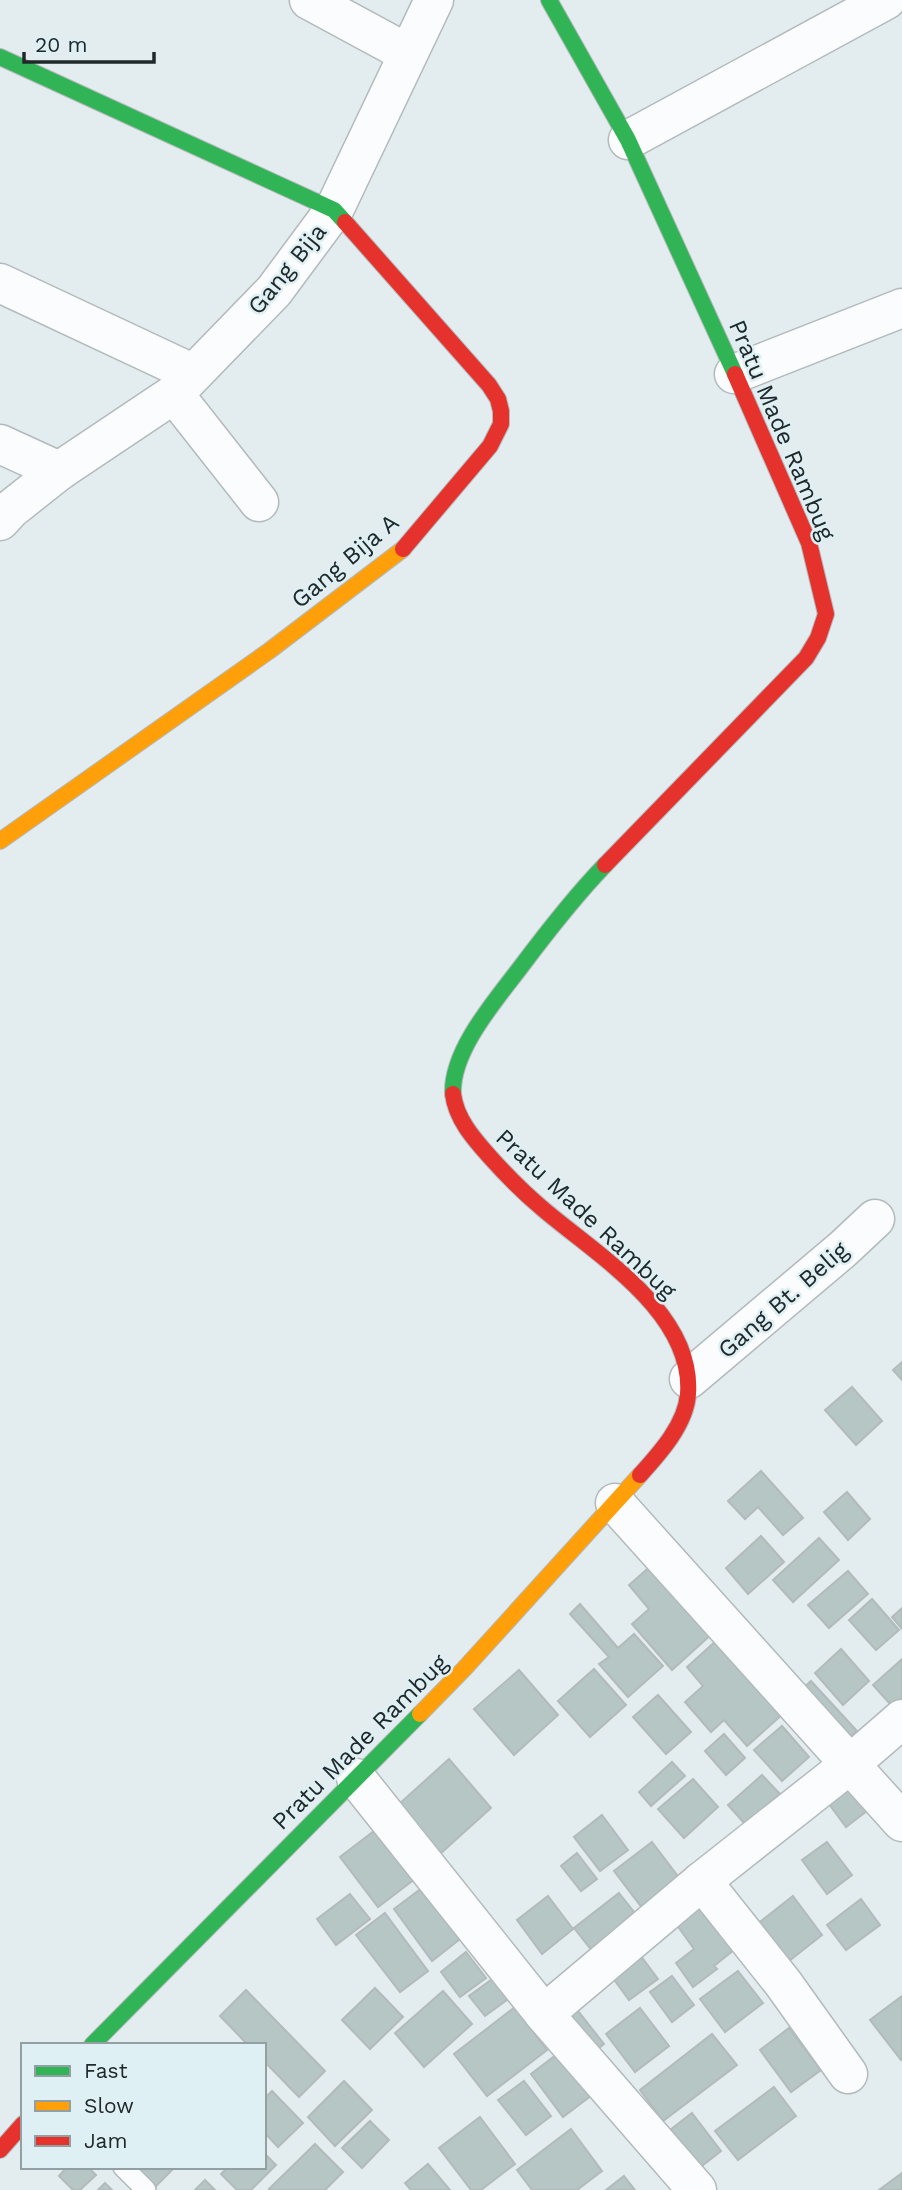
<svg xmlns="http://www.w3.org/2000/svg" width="902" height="2190" font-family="'Work Sans',sans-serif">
	<rect width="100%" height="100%" fill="#e3ecef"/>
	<g fill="#b5c6c4" stroke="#b3baba" stroke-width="2">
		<polygon points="902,1362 902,1380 893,1370"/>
		<polygon points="852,1387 882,1421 856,1445 825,1410"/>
		<polygon points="761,1471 803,1518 783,1535 758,1507 745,1519 728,1501"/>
		<polygon points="847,1492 870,1519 848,1540 824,1512"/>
		<polygon points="761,1536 784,1562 748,1594 726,1568"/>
		<polygon points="819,1538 839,1560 793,1602 773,1580"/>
		<polygon points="653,1564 713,1633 672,1670 632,1624 649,1609 629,1585"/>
		<polygon points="848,1571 868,1594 829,1628 808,1605"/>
		<polygon points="872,1599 899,1630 876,1650 849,1620"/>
		<polygon points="580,1604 618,1648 634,1634 663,1666 628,1697 599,1664 609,1657 570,1614"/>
		<polygon points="902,1608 902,1629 892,1617"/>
		<polygon points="717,1640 785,1712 747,1746 724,1720 711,1732 685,1702 703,1686 687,1667"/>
		<polygon points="841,1649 869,1681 843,1705 815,1673"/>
		<polygon points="902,1659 902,1710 898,1713 873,1685"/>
		<polygon points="594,1669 626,1705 590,1737 558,1701"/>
		<polygon points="519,1670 558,1715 514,1755 474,1709"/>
		<polygon points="811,1681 857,1731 839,1748 794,1696"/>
		<polygon points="658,1695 691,1732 666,1754 633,1717"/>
		<polygon points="782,1726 809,1757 782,1781 754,1750"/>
		<polygon points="724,1734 745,1758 726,1775 705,1751"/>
		<polygon points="449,1759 491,1808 430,1863 388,1814"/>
		<polygon points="672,1762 685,1776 651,1806 639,1792"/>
		<polygon points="762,1775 780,1794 745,1824 728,1805"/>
		<polygon points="693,1779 718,1807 684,1838 658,1809"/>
		<polygon points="851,1781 872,1807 846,1827 826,1800"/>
		<polygon points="602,1815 628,1850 600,1871 574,1837"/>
		<polygon points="382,1825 420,1875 378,1907 340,1857"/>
		<polygon points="652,1842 687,1888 649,1917 614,1871"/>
		<polygon points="827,1842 852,1875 827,1894 802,1860"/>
		<polygon points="577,1853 597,1879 581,1891 561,1866"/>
		<polygon points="422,1888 460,1939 432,1961 394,1909"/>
		<polygon points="619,1893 642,1922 597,1957 574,1928"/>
		<polygon points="350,1894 370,1919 336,1945 317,1919"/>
		<polygon points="548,1896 573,1929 542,1954 517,1920"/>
		<polygon points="793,1896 822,1935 785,1964 756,1925"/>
		<polygon points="705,1898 740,1945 714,1966 717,1969 693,1987 676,1963 694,1949 674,1921"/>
		<polygon points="861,1899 880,1925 846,1950 827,1925"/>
		<polygon points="385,1913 428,1971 400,1992 356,1935"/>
		<polygon points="466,1952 486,1978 460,1997 441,1972"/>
		<polygon points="638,1952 658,1979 629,2000 610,1974"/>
		<polygon points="738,1971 763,2003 725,2032 700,1999"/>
		<polygon points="499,1974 515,1994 485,2016 469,1996"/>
		<polygon points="672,1976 694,2005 672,2022 650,1992"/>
		<polygon points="375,1988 403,2017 370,2049 342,2020"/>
		<polygon points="246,1990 325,2071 299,2097 264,2061 264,2045 248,2045 220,2016"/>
		<polygon points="443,1991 472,2024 424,2067 395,2033"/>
		<polygon points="902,1996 902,2059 901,2060 870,2020"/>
		<polygon points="515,2007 547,2050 487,2096 454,2054"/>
		<polygon points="575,2007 604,2044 587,2057 559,2019"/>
		<polygon points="640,2008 669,2046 635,2072 606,2034"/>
		<polygon points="789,2028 821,2070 791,2092 760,2050"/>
		<polygon points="712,2034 737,2065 663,2121 640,2090"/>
		<polygon points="560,2052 592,2095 563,2117 531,2074"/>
		<polygon points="344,2081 372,2110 335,2146 308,2117"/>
		<polygon points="524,2081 551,2116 526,2135 498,2100"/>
		<polygon points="774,2087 796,2116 738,2160 715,2131"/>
		<polygon points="272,2091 303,2123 278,2147 264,2132 264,2099"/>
		<polygon points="692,2113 721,2151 694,2172 665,2134"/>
		<polygon points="480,2117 515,2164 481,2190 471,2190 439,2148"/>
		<polygon points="370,2121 389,2140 362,2168 342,2148"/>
		<polygon points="571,2129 602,2171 577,2190 532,2190 517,2170"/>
		<polygon points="315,2144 343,2172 325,2190 271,2190 269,2189"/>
		<polygon points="264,2153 276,2165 251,2190 237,2190 221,2174 228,2167 264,2167"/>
		<polygon points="428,2164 450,2190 411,2190 405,2183"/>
		<polygon points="67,2167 88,2167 96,2175 80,2190 73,2190 59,2176"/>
		<polygon points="136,2167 175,2167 155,2187"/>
		<polygon points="902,2173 902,2190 879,2190"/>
		<polygon points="624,2176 635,2190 606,2190"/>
		<polygon points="205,2180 215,2190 195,2190"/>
		<polygon points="105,2183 112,2190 98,2190"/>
	</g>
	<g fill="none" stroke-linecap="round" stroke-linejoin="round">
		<defs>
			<polyline id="lane" points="123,2167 146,2190"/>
			<g id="street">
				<polyline points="309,0 407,53"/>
				<polyline points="628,140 886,0"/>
				<polyline points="0,283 192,373"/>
				<polyline points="734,374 902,308"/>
				<polyline points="174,394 259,502"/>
				<polyline points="0,444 59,471"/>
				<polyline points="0,521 11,509 59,471 174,394 274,291 334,210 434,0"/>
				<polyline points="689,1379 843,1249 875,1219"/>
				<polyline points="615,1503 902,1822"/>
				<polyline points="356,1778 544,2014 697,2190"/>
				<polyline points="702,1881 849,1765 902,1719"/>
				<polyline points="544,2014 702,1881 783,1983 848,2074"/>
			</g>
			<g id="fast">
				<polyline points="549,0 628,140 735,374"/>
				<polyline points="0,57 334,210 345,222"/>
				<path d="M453 1094C451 1051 495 1001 520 968 547 932 574 897 605 865"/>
				<polyline points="92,2045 420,1714"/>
			</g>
			<g id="slow">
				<polyline points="0,841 269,651 403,549"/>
				<polyline points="420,1714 464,1669 640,1475"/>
			</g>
			<g id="jam">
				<polyline points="345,222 489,385 498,399 501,411 501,424 490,446 403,549"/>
				<polyline points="605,865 806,658 818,638 826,614 809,543 735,374"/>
				<path d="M453 1094C456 1119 474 1139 490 1157 507 1176 524 1193 543 1209 597 1255 694 1313 688 1394 686 1424 660 1453 640 1475"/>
				<polyline points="0,2150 23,2124"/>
			</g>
		</defs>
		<use href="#lane" stroke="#b3babc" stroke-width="22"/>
		<use href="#street" stroke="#b3babc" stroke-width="41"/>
		<use href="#fast" stroke="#b3babc" stroke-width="18"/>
		<use href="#slow" stroke="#b3babc" stroke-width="18"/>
		<use href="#jam" stroke="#b3babc" stroke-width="18"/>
		<use href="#lane" stroke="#fbfcfd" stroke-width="19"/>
		<use href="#street" stroke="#fbfcfd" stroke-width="38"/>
		<use href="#fast" stroke="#30b455" stroke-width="16"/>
		<use href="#slow" stroke="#ff9f0a" stroke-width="16"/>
		<use href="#jam" stroke="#e5322d" stroke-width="16"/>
	</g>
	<g text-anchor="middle" stroke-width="5" stroke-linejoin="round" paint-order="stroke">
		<g font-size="24" fill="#21282a" stroke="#def0f4">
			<text transform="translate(287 269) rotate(-51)" y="8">Gang Bija</text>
			<text transform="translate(782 430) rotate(67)" y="8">Pratu Made Rambug</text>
			<text transform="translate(345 561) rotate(-40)" y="8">Gang Bija A</text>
			<text transform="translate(586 1214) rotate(43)" y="8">Pratu Made Rambug</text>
			<text transform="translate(783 1300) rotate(-41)" y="8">Gang Bt. Belig</text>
			<text transform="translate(360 1742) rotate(-45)" y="8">Pratu Made Rambug</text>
		</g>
	</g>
	<rect x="21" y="2043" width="245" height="126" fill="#def0f4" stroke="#92a0a3" stroke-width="2"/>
	<rect x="35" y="2066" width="35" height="10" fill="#30b455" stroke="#92a0a3" stroke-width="2"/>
	<text x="84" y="2078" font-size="21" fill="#21282a">Fast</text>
	<rect x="35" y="2101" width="35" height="10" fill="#ff9f0a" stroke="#92a0a3" stroke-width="2"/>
	<text x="84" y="2113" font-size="21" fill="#21282a">Slow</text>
	<rect x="35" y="2136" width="35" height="10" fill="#e5322d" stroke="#92a0a3" stroke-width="2"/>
	<text x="84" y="2148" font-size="21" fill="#21282a">Jam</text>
	<path d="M24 52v10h130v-10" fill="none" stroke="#21282a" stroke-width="3.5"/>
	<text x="35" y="52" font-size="21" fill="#21282a" stroke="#def0f4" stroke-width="5" paint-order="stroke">20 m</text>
</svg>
